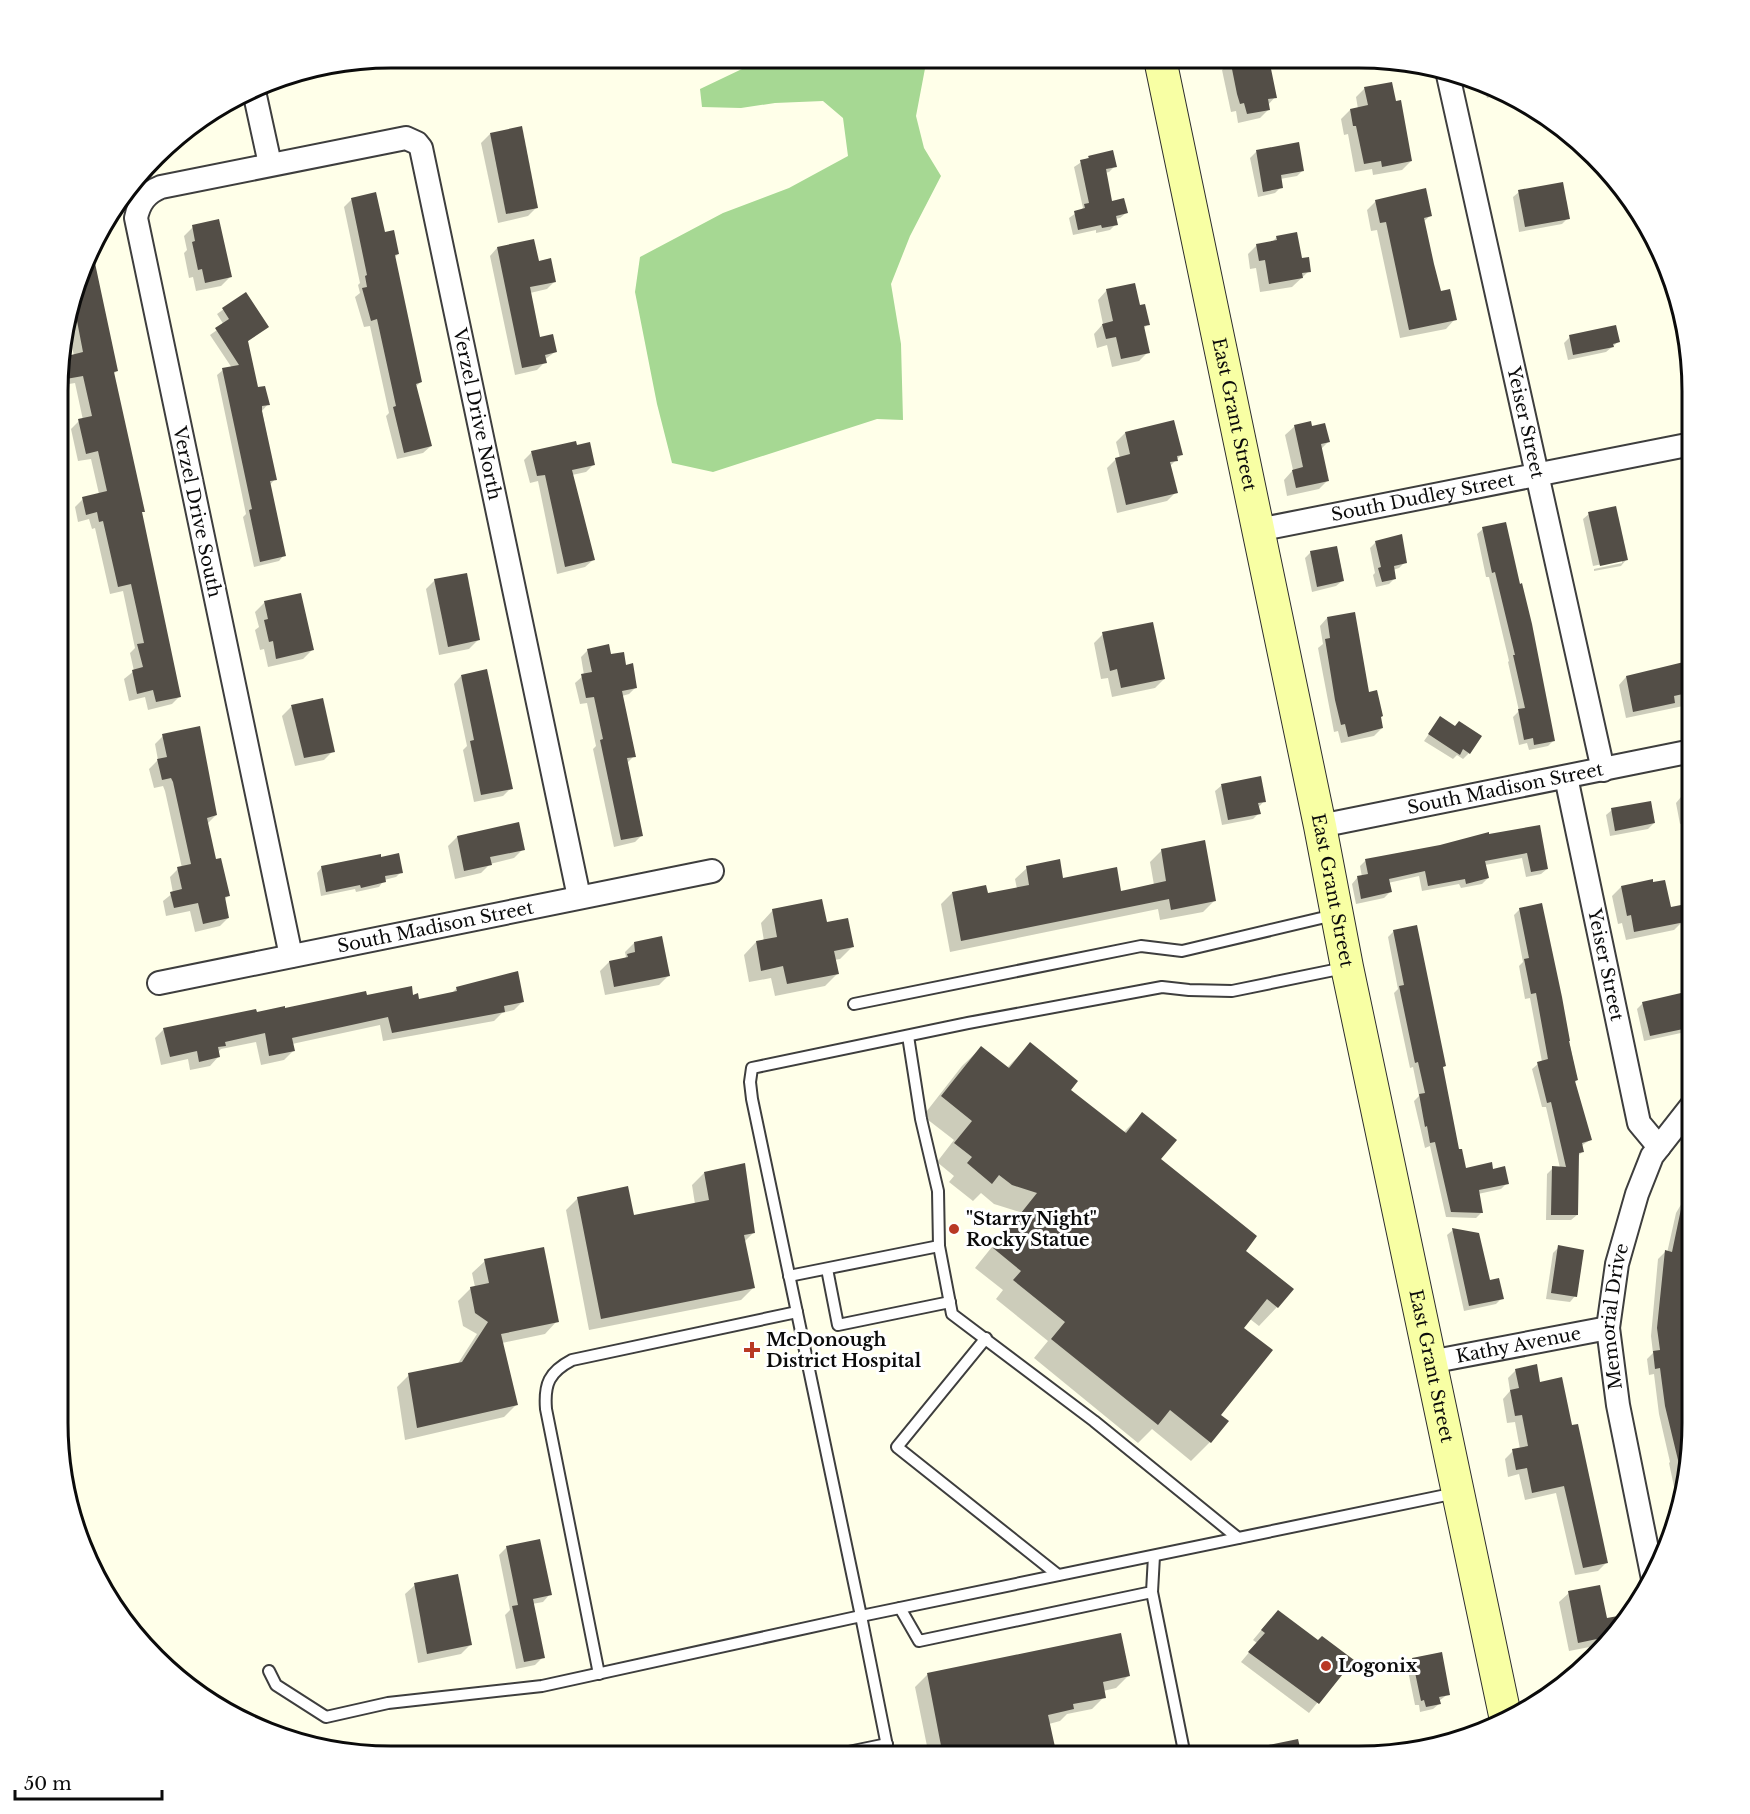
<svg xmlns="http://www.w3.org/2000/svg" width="1750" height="1814" font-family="'Libre Baskerville',serif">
	<rect width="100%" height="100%" fill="#ffffe9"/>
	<polygon fill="#a6d893" points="765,58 927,58 916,116 924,148 941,176 910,236 891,284 901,344 903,420 877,419 713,472 672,463 657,404 635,292 640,257 723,213 789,188 848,156 843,118 823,101 775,103 741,108 702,107 700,89"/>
	<g fill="#0003">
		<polygon points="1232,60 1275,97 1268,105 1269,109 1260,118 1238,123 1236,111 1231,112 1222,70"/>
		<polygon points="1365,88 1411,161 1402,170 1373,175 1372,169 1355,172 1348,134 1344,135 1341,119 1350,110 1358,109 1356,97"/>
		<polygon points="1484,88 1502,94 1487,98"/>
		<polygon points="490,134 537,207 528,216 498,223 481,143"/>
		<polygon points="1298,144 1303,170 1297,176 1280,179 1281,187 1275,193 1258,197 1250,158 1256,152"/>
		<polygon points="1089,157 1115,166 1109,172 1105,173 1111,203 1126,213 1120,218 1115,219 1116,224 1110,230 1096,233 1096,230 1073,235 1069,218 1083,208 1074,167"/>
		<polygon points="1519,192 1568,218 1562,224 1519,232 1513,197"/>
		<polygon points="352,199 383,234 398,254 394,258 421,382 415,387 431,446 423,453 397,459 386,416 389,413 370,326 364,327 355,297 360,293 358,285 360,283 344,207"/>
		<polygon points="1376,201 1430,216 1423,222 1440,293 1455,319 1446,329 1400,338 1377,230 1371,231 1367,210"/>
		<polygon points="193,227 230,277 221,286 196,291 193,277 189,278 184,253 187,250 184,236"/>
		<polygon points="1277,237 1309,271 1292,287 1260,292 1256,268 1250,269 1248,254 1257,245 1271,243"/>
		<polygon points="497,248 538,263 555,281 547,289 530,293 539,338 555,352 544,360 545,362 537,370 515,375 490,256"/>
		<polygon points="92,251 117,371 113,374 143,511 141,513 180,696 172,704 148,710 145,697 129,701 124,679 134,671 130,653 135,648 123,591 110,594 95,528 92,529 89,519 78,522 75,507 83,499 99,494 91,459 78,461 71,429 79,421 83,420 75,383 63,385 63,358 74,356 66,318"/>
		<polygon points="1107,290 1139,306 1148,324 1143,329 1148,352 1139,361 1112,367 1107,345 1097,348 1094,334 1103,324 1098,300"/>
		<polygon points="245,294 267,327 247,342 257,389 268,404 262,411 275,479 269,486 284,555 279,561 254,567 243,517 246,514 217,375 223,370 232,368 210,335 224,325 217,314"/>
		<polygon points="1570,337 1618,342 1606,352 1568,360 1564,343"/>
		<polygon points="1295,426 1311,428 1328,442 1321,449 1328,480 1319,489 1287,496 1284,480 1293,470 1285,435"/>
		<polygon points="1125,433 1181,455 1170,466 1176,492 1167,501 1117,513 1107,468 1116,459 1120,458 1116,442"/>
		<polygon points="532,452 593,465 586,472 572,475 593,560 585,567 557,574 538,481 530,483 524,460"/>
		<polygon points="1589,514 1626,560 1621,566 1594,571 1594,569 1622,563 1622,560 1593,566 1583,519"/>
		<polygon points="1483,529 1554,740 1548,746 1529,750 1527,743 1519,745 1513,717 1519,711 1508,662 1509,661 1489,577 1486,577 1477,534"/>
		<polygon points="1376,542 1405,562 1399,568 1393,570 1395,578 1389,584 1376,587 1373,575 1375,573 1370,548"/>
		<polygon points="1311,552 1342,581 1336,586 1312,592 1305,558"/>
		<polygon points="435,580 478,640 469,649 439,655 426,589"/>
		<polygon points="265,602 312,650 303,659 268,667 264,649 260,650 255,630 259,627 255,612"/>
		<polygon points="1327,618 1379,718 1382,728 1374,736 1341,743 1338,731 1334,732 1318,648 1323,644 1320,626"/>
		<polygon points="1103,634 1164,679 1155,688 1112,697 1108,678 1101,679 1094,643"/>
		<polygon points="588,650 610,656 625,666 636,687 629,694 622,696 634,756 627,763 642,835 635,842 614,847 593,749 596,746 587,703 580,704 575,683 584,675 581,657"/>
		<polygon points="1692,662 1692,710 1689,711 1688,705 1626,718 1619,685 1626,677"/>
		<polygon points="461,676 511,788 503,796 474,802 463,750 467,746 454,684"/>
		<polygon points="291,707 333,751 324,760 295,766 282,716"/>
		<polygon points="1440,718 1454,727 1469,753 1463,759 1457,755 1453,759 1424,741"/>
		<polygon points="163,736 216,815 207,824 215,861 228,896 224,900 228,918 220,926 195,932 190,911 166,916 163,901 173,893 170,877 178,869 182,868 165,791 163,786 154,788 149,769 158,760 155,744"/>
		<polygon points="1260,777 1264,801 1258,808 1259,813 1253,819 1222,825 1215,791 1221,786"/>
		<polygon points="1692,794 1692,836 1689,822 1680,824 1676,803 1681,797"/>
		<polygon points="1612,810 1654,823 1648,829 1610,836 1606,815"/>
		<polygon points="1538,827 1547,869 1541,874 1526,877 1522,858 1485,865 1488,878 1482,884 1461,888 1459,884 1422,891 1419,876 1388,883 1390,892 1384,898 1356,904 1352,884 1357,878 1362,877 1360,866 1366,860"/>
		<polygon points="457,837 523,849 514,858 490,864 481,873 455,879 448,846"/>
		<polygon points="1162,850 1214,901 1203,912 1160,920 1158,909 950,952 941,904 952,893 987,895 1017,889 1015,879 1027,868 1062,880 1120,892 1154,885 1150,862"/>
		<polygon points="380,859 401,872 396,877 384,880 379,887 356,892 355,889 321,896 317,873 322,867"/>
		<polygon points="1621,887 1670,909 1683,921 1674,930 1626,940 1622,923 1618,924 1612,896"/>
		<polygon points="1520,909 1569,1040 1577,1080 1574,1083 1590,1140 1581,1146 1583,1151 1577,1157 1577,1215 1571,1220 1546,1220 1547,1174 1553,1168 1560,1168 1546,1107 1542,1107 1532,1069 1538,1064 1542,1062 1530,998 1525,999 1519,966 1523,962 1514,915"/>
		<polygon points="773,910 826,924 852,947 840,959 834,960 837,974 825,986 775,996 771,978 749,982 744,955 756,942 764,941 761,923"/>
		<polygon points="1394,931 1442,1068 1458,1151 1465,1170 1492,1171 1507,1183 1501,1189 1478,1194 1482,1212 1476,1218 1446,1217 1430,1146 1425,1148 1414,1101 1419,1096 1413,1067 1410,1068 1394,993 1398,989 1388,937"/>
		<polygon points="634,943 668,976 659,985 605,995 600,971 609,962 623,960 626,957 625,952"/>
		<polygon points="1692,982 1692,1007 1688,987"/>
		<polygon points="457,988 523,1001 514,1010 502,1013 494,1021 383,1041 380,1025 292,1044 293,1051 284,1060 261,1065 256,1042 221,1049 218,1052 219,1056 210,1066 190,1070 188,1059 161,1065 155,1038 164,1029 366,997 412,996 418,1000 451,994"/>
		<polygon points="1643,1003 1687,1027 1681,1033 1644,1041 1637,1009"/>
		<polygon points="1030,1044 1069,1090 1123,1133 1142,1114 1159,1160 1244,1251 1277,1307 1259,1326 1250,1319 1242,1328 1219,1415 1226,1421 1210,1442 1191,1461 1152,1429 1138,1443 1034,1358 1048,1341 996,1299 1003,1290 975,1268 1020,1212 994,1204 981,1193 973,1201 949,1182 954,1176 937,1162 954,1140 923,1116 962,1066 981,1048 1007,1068"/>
		<polygon points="704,1173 754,1232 744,1242 754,1287 741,1300 589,1330 566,1210 578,1198 633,1217 695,1204 692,1185"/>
		<polygon points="1692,1186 1692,1279 1685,1278 1682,1316 1690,1401 1692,1401 1692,1445 1680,1515 1669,1463 1670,1462 1659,1414 1654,1374 1649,1375 1647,1359 1653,1353 1651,1336 1658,1259 1665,1252 1667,1253 1676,1213"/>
		<polygon points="1453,1230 1502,1298 1496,1304 1464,1311 1447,1235"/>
		<polygon points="1559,1247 1575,1296 1570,1302 1546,1299 1553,1253"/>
		<polygon points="485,1261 557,1321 545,1334 502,1343 516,1405 504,1417 405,1440 397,1387 409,1375 457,1365 477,1334 463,1326 458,1301 471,1288 475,1287 472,1273"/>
		<polygon points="1516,1370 1539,1384 1571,1427 1606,1563 1598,1571 1575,1575 1556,1493 1525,1500 1519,1474 1508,1477 1505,1459 1513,1451 1520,1449 1515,1422 1507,1423 1503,1399 1510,1391 1508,1378"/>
		<polygon points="507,1547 550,1594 543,1602 532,1604 543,1657 535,1665 516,1669 505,1615 510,1610 499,1555"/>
		<polygon points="415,1585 470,1645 461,1654 418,1663 405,1594"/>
		<polygon points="1569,1593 1605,1620 1617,1618 1619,1631 1610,1643 1569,1651 1559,1602"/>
		<polygon points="1269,1621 1318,1642 1352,1660 1309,1713 1241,1662 1257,1643 1253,1640"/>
		<polygon points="1413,1660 1448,1694 1439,1701 1439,1704 1433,1709 1420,1712 1419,1705 1415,1705 1407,1666"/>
		<polygon points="927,1675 1128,1676 1116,1688 1103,1691 1104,1697 1092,1709 1067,1714 1060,1721 1049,1724 1055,1756 929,1756 915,1687"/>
		<polygon points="1297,1741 1301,1756 1224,1756 1225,1756"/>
	</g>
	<g fill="#534e47">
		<polygon points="1230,59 1269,59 1277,98 1268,99 1270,110 1247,114 1244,103 1240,104 1237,94"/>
		<polygon points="1392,82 1396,101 1401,100 1412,161 1382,167 1381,161 1364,164 1356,126 1353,126 1350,109 1368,105 1364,87"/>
		<polygon points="522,126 538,208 506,214 490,133"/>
		<polygon points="1299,142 1304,171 1281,175 1283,188 1263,192 1256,150"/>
		<polygon points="1113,150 1117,167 1106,169 1112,201 1124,198 1128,213 1116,216 1118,225 1102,228 1101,225 1078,230 1074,211 1085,208 1084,204 1089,203 1080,160 1089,158 1088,156"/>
		<polygon points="1563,182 1570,219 1525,227 1518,190"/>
		<polygon points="1426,188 1432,216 1424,218 1434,264 1441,291 1450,289 1457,320 1409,330 1386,222 1380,223 1375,200"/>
		<polygon points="376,192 385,232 394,230 399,254 395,255 422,382 416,384 432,446 404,453 393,407 396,406 377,319 371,321 362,288 367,287 365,276 367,275 351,198"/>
		<polygon points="219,219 232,277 205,283 202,269 198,270 192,242 195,241 192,225"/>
		<polygon points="1297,232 1302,258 1309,257 1311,272 1302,273 1303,278 1269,284 1265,260 1259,261 1256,244 1277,240 1276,236"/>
		<polygon points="534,239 539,261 551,258 556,282 530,287 540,337 553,334 557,352 545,355 547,363 522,368 497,247"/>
		<polygon points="92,249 118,371 114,372 145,512 142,512 181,697 156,702 153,690 137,694 132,670 143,667 137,644 144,643 131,584 118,587 103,521 99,522 97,512 86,515 82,497 107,491 98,451 86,454 78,419 92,416 83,376 66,379 63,364 63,357 83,352 73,300"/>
		<polygon points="1135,283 1140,305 1145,304 1150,325 1144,326 1150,353 1121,359 1116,337 1106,339 1102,324 1113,321 1106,289"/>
		<polygon points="246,292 269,327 248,341 258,387 265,386 270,405 262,406 262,411 277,480 270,481 286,556 260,562 249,510 252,509 222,368 239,365 215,328 229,319 222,308"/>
		<polygon points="1616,325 1620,342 1613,344 1614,347 1573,355 1569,335"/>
		<polygon points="1174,420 1183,455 1177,456 1178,461 1170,462 1178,493 1126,505 1115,458 1130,454 1125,432"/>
		<polygon points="1311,421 1312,426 1325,423 1330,442 1321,444 1329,481 1296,488 1292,470 1303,467 1294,425"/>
		<polygon points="576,441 577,445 590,442 595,465 572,470 595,560 565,567 545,475 537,476 531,451"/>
		<polygon points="1616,506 1628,560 1600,566 1588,512"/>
		<polygon points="1506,522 1520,584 1522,583 1532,624 1555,741 1534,745 1533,738 1524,740 1518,709 1525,708 1513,655 1515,655 1495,572 1492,573 1482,527"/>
		<polygon points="1402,534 1407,563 1394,566 1396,579 1382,582 1378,568 1381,567 1375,541"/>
		<polygon points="1337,546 1344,581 1317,587 1310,551"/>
		<polygon points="467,573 480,640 448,647 434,579"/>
		<polygon points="301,593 314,650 276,659 273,641 269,642 264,620 268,619 264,601"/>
		<polygon points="1355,612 1369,692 1377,690 1383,716 1381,717 1383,728 1348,737 1345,724 1341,725 1335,700 1325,639 1330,638 1327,617"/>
		<polygon points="1153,622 1165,679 1121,688 1117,669 1110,671 1102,632"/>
		<polygon points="609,644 611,654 624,652 626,665 633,663 637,688 622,691 636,757 627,758 643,836 621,840 600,740 603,739 594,697 586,698 581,674 592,672 587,649"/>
		<polygon points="1692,660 1692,692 1674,696 1675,703 1633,712 1626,676"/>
		<polygon points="487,669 513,789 481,795 470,741 474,740 461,675"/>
		<polygon points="323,698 335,752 304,758 291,705"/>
		<polygon points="1440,716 1455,726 1459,721 1482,736 1470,754 1463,749 1460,755 1428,734"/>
		<polygon points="200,726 217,815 207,818 216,859 221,858 230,896 225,897 229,918 203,924 198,903 174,908 170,892 182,889 177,867 191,864 173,782 171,778 162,780 157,759 167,757 162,734"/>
		<polygon points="1261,776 1266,802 1258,803 1261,814 1228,820 1221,784"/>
		<polygon points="1651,801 1655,823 1615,831 1611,808"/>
		<polygon points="519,822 525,850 490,857 492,865 464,871 457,836"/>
		<polygon points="1540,825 1548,869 1531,872 1527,853 1485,861 1489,878 1466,884 1465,879 1428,886 1425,871 1389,879 1392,892 1361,899 1357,876 1368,874 1365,859 1440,845 1489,832 1489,834"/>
		<polygon points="1205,840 1216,901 1171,910 1169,899 961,941 952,892 986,885 988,893 1029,885 1026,866 1060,859 1063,878 1117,867 1121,891 1166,881 1161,849"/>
		<polygon points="399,853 403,873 385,876 386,882 361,888 360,885 326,892 321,866 381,854 381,857"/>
		<polygon points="1653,879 1653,882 1665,880 1671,907 1681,905 1685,922 1634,932 1631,915 1627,916 1621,886"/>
		<polygon points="822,899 827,922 848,918 854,947 834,951 839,974 787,984 783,966 761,971 756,941 777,937 772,909"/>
		<polygon points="1542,903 1562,997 1570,1041 1569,1041 1578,1080 1575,1081 1592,1140 1582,1143 1584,1152 1579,1153 1578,1215 1551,1215 1552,1166 1566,1167 1551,1102 1547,1103 1537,1062 1548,1059 1536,993 1531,994 1524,959 1529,958 1519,908"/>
		<polygon points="1417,925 1446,1066 1443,1067 1459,1149 1462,1149 1466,1168 1492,1162 1493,1169 1505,1166 1509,1184 1479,1190 1483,1213 1451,1212 1435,1142 1430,1143 1427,1126 1425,1127 1419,1094 1425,1093 1418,1062 1415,1063 1399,986 1404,985 1393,930"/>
		<polygon points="662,936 670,976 614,987 609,961 628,957 627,954 635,952 634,942"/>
		<polygon points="518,971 524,1002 504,1006 505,1012 392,1033 388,1017 292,1038 295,1051 269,1056 265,1033 225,1042 226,1046 218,1047 220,1057 199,1062 197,1051 170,1057 163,1028 256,1009 257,1012 285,1006 285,1008 366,991 367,995 412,986 413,995 418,993 419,999 457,991 456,987"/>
		<polygon points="1681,993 1688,1028 1650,1036 1642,1002"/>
		<polygon points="1030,1042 1078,1081 1071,1090 1126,1133 1142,1112 1177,1140 1161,1159 1257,1236 1246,1251 1294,1289 1278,1308 1267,1299 1244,1328 1273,1350 1221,1415 1229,1421 1211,1443 1170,1410 1158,1425 1051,1339 1065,1322 1013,1280 1021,1271 993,1248 1037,1193 1012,1185 999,1175 992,1184 967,1163 972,1157 954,1143 972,1121 941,1096 981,1046 1009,1068"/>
		<polygon points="745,1163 755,1233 744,1235 755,1288 601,1319 577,1197 628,1186 634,1215 709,1200 704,1172"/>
		<polygon points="1685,1190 1692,1191 1692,1271 1687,1270 1683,1315 1692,1316 1686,1362 1692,1399 1692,1445 1685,1489 1665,1406 1660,1368 1655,1369 1653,1351 1660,1350 1657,1328 1665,1250 1672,1252"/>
		<polygon points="1452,1228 1479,1233 1490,1280 1499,1278 1504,1299 1469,1306"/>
		<polygon points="1558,1245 1584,1250 1577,1297 1551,1293"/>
		<polygon points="544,1247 559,1322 501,1334 518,1405 417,1428 408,1373 462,1362 488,1322 475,1313 470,1287 489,1283 484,1259"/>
		<polygon points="1537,1364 1540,1382 1562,1377 1572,1425 1578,1424 1608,1563 1583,1568 1564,1486 1532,1493 1527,1468 1516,1470 1512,1449 1528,1446 1522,1415 1515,1416 1510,1390 1519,1388 1515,1369"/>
		<polygon points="540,1539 552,1595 533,1599 545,1658 524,1662 512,1606 518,1605 506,1546"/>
		<polygon points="458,1574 472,1645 427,1654 414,1583"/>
		<polygon points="1600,1585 1607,1618 1618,1616 1620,1629 1616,1635 1578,1643 1568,1591"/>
		<polygon points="1278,1610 1318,1640 1322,1636 1354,1660 1319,1704 1248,1652 1265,1633 1261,1630"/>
		<polygon points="1121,1633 1130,1676 1103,1682 1106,1698 1073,1704 1074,1709 1048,1715 1057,1756 943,1756 927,1673"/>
		<polygon points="1442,1652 1450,1695 1439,1697 1441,1704 1426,1707 1424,1700 1421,1701 1412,1658"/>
		<polygon points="1298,1739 1302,1756 1250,1756 1249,1749"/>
	</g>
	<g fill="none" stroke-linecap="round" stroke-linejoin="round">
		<defs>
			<g id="service">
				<polyline points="1344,968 1232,991 1189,990 1162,987 968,1023 752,1068 750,1082 752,1099 861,1616 1456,1493"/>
				<polyline points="854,1004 1141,946 1182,951 1334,915"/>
				<polyline points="908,1036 921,1119 938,1191 939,1246 952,1314 1094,1421 1238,1538"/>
				<polyline points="827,1269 838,1325 950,1302"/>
				<polyline points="789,1276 939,1246"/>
				<polyline points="986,1338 897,1447 1058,1575"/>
				<polyline points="1152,1592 1185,1756"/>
				<polyline points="900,1608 919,1641 1152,1592 1154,1556"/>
				<polyline points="269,1671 276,1685 326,1717 388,1703 542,1686 861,1616 889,1756"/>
				<path d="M599 1674 546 1409C544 1384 549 1372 572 1360L797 1312"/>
				<polyline points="829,1756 887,1744"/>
			</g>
			<g id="minor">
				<path id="s1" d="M1448 75 1603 770"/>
				<polyline points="254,91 270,164"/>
				<path id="s2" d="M1258 530 1692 444"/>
				<path id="s3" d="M1566 777 1639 1123 1659 1147"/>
				<path id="s4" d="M1320 826 1692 751"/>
				<path id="s5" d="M291 956 136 218C139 203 146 193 161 187L406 138 417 143 421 148 579 897"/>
				<path id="s6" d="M159 983 712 871"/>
				<path id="s7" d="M1430 1362 1608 1328"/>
				<path id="s8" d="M1653 1579 1618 1405 1608 1328 1617 1264 1637 1194 1652 1156 1692 1105"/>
			</g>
			<g id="secondary">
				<path id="s9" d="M1160 59 1320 826 1347 967 1506 1720"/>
			</g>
		</defs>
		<use href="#service" stroke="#3e3e3e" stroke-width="14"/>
		<use href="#minor" stroke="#3e3e3e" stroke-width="26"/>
		<use href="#secondary" stroke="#2d2d2d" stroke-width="34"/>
		<use href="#service" stroke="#fff" stroke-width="10"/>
		<use href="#minor" stroke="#fff" stroke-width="22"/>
		<use href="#secondary" stroke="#f8ffa4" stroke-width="32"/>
	</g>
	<g fill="#b93925" stroke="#fff" stroke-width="2">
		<circle cx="954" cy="1229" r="6"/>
		<path d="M749 1341h6v6h6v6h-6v6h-6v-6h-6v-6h6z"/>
		<circle cx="1326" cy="1666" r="6"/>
	</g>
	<g text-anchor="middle" stroke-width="6" stroke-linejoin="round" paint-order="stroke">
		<g font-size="18" fill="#0b0b0b" stroke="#fff">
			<text dy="6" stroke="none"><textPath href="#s5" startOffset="1336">Verzel Drive North</textPath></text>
			<text dy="6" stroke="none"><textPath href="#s9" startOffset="363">East Grant Street</textPath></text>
			<text dy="6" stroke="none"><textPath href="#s1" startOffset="356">Yeiser Street</textPath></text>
			<text dy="6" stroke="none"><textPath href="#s2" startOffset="168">South Dudley Street</textPath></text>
			<text transform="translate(197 512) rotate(78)" y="6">Verzel Drive South</text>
			<text dy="6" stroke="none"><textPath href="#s4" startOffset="189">South Madison Street</textPath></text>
			<text dy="6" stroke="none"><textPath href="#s9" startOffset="849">East Grant Street</textPath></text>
			<text dy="6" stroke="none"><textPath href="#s6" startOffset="282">South Madison Street</textPath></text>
			<text dy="6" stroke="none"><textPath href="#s3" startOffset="192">Yeiser Street</textPath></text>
			<text dy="6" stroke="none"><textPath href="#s8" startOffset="267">Memorial Drive</textPath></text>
			<text dy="6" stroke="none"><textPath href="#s7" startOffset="90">Kathy Avenue</textPath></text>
			<text dy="6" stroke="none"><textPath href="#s9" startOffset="1335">East Grant Street</textPath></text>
		</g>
		<g font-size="18" font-weight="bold" fill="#0b0b0b" stroke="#fff" text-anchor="start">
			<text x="966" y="1225">"Starry Night"<tspan x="966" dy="21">Rocky Statue</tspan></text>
			<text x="766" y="1346">McDonough<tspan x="766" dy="21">District Hospital</tspan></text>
			<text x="1338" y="1672">Logonix</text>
		</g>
	</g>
	<path d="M0 0H1750V1814H0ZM391 68H1359A323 323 0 0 1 1682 391V1423A323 323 0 0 1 1359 1746H391A323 323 0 0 1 68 1423V391A323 323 0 0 1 391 68Z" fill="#fff" fill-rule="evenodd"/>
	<path fill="none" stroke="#0b0b0b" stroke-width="3" d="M391 68H1359A323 323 0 0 1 1682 391V1423A323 323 0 0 1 1359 1746H391A323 323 0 0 1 68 1423V391A323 323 0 0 1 391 68Z"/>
	<path d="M15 1790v9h147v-9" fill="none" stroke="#0b0b0b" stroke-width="3"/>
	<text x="24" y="1790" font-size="18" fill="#0b0b0b" stroke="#ffffff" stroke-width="4.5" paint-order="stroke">50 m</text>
</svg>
